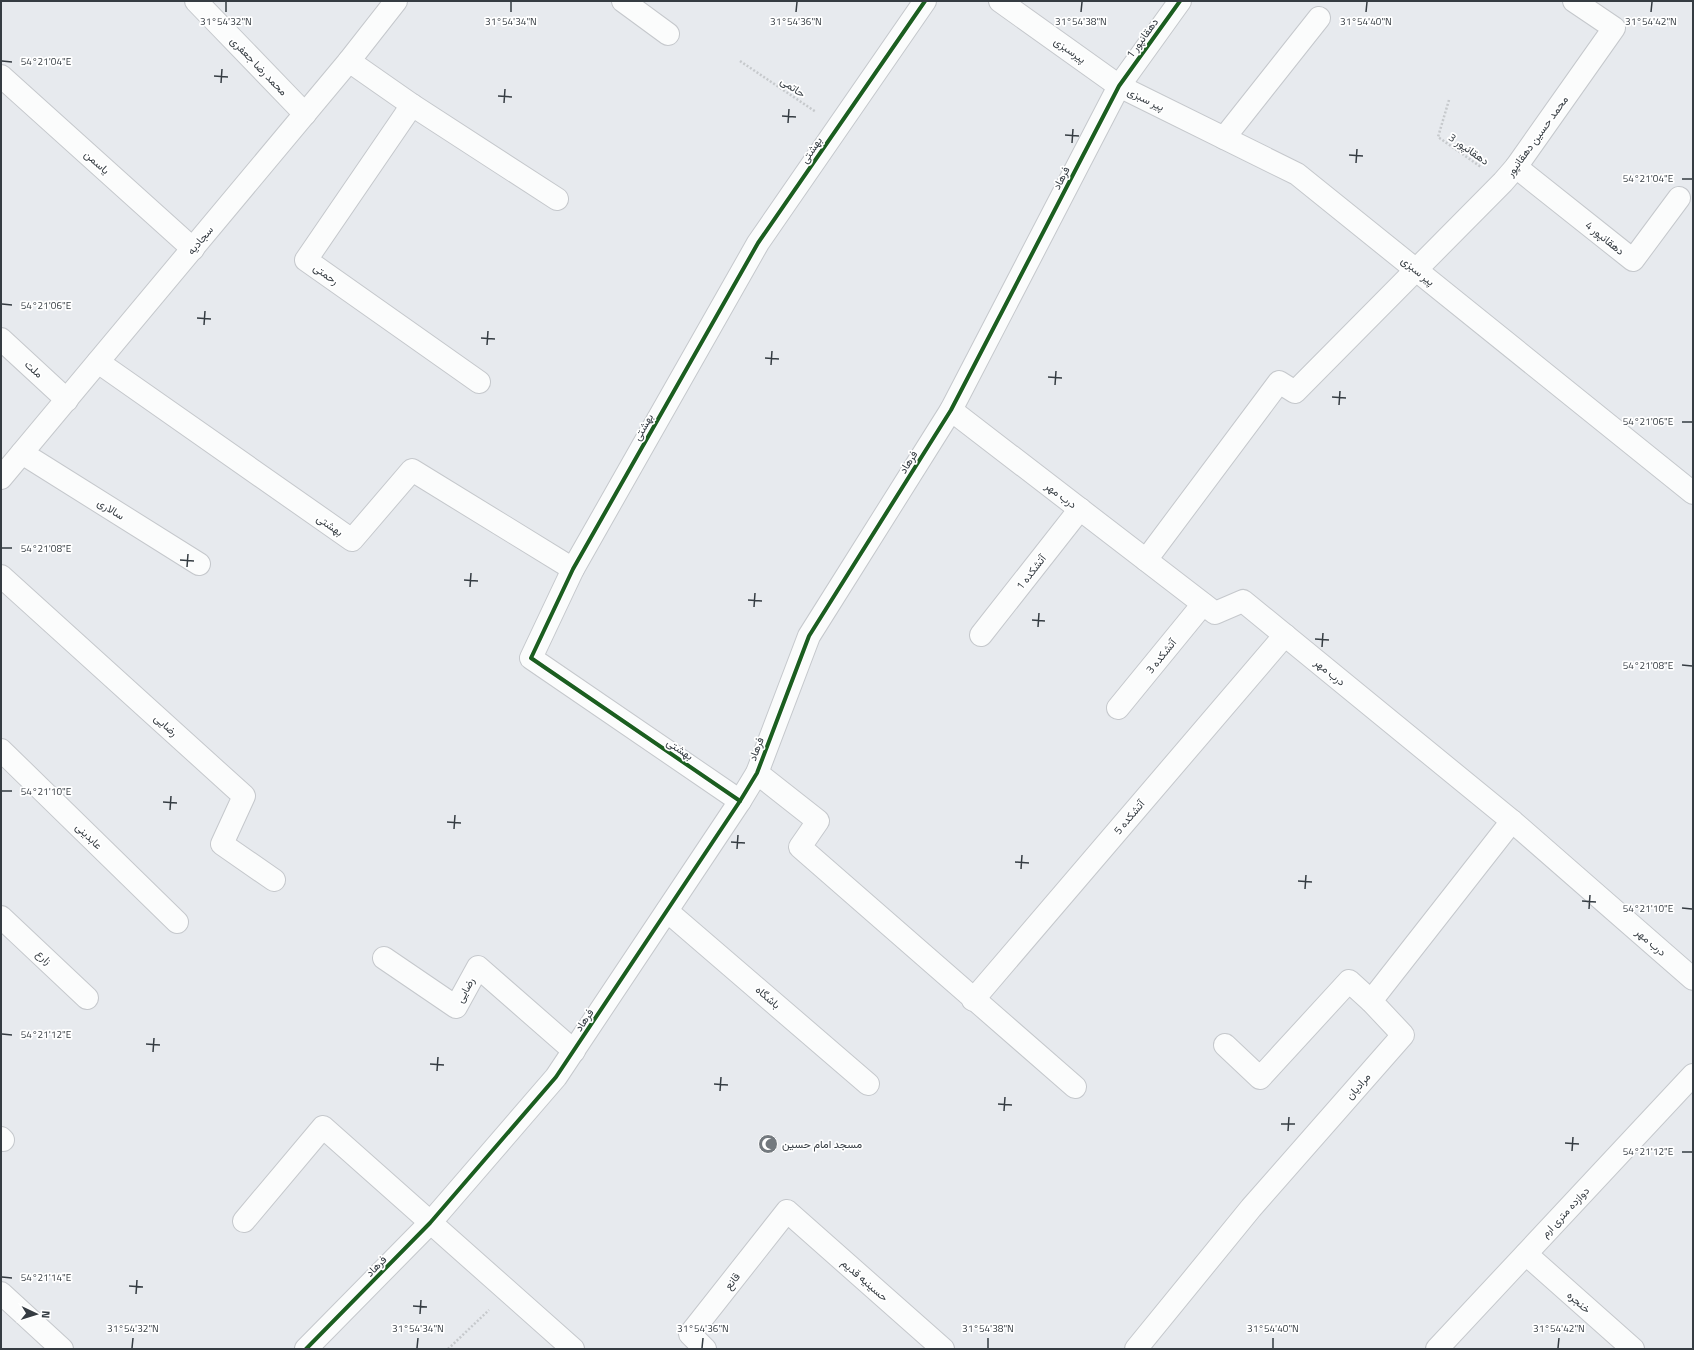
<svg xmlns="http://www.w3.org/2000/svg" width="1694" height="1350" font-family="'Titillium Web',Vazirmatn,sans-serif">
	<rect width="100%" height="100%" fill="#e7eaee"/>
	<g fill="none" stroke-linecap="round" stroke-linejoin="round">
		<defs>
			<g id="minor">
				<polyline points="196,1 305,114"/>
				<polyline points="623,1 668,34"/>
				<polyline points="1000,1 1119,86 1297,174 1693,493"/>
				<polyline points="349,61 412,105 557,199"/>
				<polyline points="1,76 193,249"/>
				<polyline points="412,105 306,260 479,382"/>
				<polyline points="1224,138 1319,18"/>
				<polyline points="1516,167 1633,260 1679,198"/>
				<polyline points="1,339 67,400"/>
				<polyline points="98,362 352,540 412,470 573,569"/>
				<polyline points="951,410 1215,613 1243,601 1512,821 1693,979"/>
				<polyline points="22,453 199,564"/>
				<polyline points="1,478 349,61 396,1"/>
				<polyline points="1146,560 1279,382 1295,392 1503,182 1516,167 1614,28 1574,1"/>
				<polyline points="1,576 244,796 222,844 274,880"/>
				<polyline points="981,635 1080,509"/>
				<polyline points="1118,708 1203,604"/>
				<polyline points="1,750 177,922"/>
				<polyline points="757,773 818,821 800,847 1075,1087"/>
				<polyline points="740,801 531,658 573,569 758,243 925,1"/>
				<polyline points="667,911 868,1084"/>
				<polyline points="1,917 87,998"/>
				<polyline points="384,958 456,1007 478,967 574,1051"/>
				<polyline points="973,1000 1285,635"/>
				<polyline points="1225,1045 1260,1078 1349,981 1371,1001"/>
				<polyline points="1,1138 3,1140"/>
				<polyline points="244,1221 323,1127 573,1349"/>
				<polyline points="1526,1254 1633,1349"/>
				<polyline points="1,1293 62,1349"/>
				<polyline points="306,1349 430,1223 556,1077 740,801 757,773 809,636 951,410 1119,86 1180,1"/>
				<polyline points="705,1349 690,1334 787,1211 943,1349"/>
				<polyline points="1136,1349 1251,1208 1403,1035 1371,1001 1512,821"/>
				<polyline points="1437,1349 1693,1075"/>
			</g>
		</defs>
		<use href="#minor" stroke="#c5c8cc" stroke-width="24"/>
		<g stroke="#c6c9cc" stroke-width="2.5" stroke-dasharray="2 2" stroke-linecap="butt">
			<polyline points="740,61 816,112"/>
			<polyline points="1449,100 1438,137 1481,167"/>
			<polyline points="448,1349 489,1310"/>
		</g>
		<use href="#minor" stroke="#fbfcfc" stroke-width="22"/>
		<defs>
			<g id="cycleway">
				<polyline points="740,801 531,658 573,569 758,243 925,1"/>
				<polyline points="306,1349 430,1223 556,1077 740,801 757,773 809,636 951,410 1119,86 1180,1"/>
			</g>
		</defs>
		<use href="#cycleway" stroke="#fff" stroke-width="6"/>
		<use href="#cycleway" stroke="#1b5e20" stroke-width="4"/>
	</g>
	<path fill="none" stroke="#353c42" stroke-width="1.5" d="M226 12V2M511 12V2M796 12 797 2M1081 12 1082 2M1366 12 1367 2M1651 12 1652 2M2 61 12 62M214 76 228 77M221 83 222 69M498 96 512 97M504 103 505 89M782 116 796 117M788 123 789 109M1065 135 1079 136M1072 143 1073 129M1349 155 1363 156M1356 163 1357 149M1682 179H1692M2 304 12 305M197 318 211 319M204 325 205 311M481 338 495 339M487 345 488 331M765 358 779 359M771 365 772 351M1048 377 1062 378M1055 385 1056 371M1332 397 1346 398M1339 405 1340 391M1682 422H1692M2 548H12M180 560 194 561M187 567 188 554M464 580 478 581M470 587 471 573M748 600 762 601M754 607 755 593M1032 620 1045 621M1038 627 1039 613M1315 639 1329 640M1322 647 1323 633M1682 665 1692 666M2 791H12M163 802 177 803M170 810 171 796M447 822 461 823M454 829 455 815M731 842 745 843M737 849 738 835M1015 862 1029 863M1021 869 1022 855M1298 881 1312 882M1305 889 1306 875M1582 901 1596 902M1682 908 1692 909M1589 909 1590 895M2 1034 12 1035M146 1044 160 1045M153 1052 154 1038M430 1064 444 1065M437 1071 438 1057M714 1084 728 1085M720 1091 721 1077M998 1104 1012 1105M1004 1111 1005 1097M1281 1124H1295M1288 1131 1289 1117M1565 1143 1579 1144M1572 1151 1573 1137M1682 1152H1692M2 1277 12 1278M129 1286 143 1287M136 1294 137 1280M413 1306 427 1307M420 1314 421 1300M132 1348 133 1338M417 1348 418 1338M702 1348 703 1338M988 1348V1338M1273 1348V1338M1558 1348 1559 1338"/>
	<defs>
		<symbol id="mosque-disc" viewBox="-11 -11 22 22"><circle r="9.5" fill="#73797e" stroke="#fff"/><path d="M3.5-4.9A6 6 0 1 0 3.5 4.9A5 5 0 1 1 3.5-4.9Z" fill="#fff"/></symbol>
	</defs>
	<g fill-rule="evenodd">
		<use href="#mosque-disc" x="757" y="1133" width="22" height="22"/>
	</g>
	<g text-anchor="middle" stroke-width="3.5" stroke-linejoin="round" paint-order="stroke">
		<g font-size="11" fill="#353c42" stroke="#fff">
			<text transform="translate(1142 38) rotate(-54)" y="4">دهقانپور 1</text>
			<text transform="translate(1070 50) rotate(35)" y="4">پیرسبزی</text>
			<text transform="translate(259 66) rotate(46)" y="4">محمد رضا جعفری</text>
			<text transform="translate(793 87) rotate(34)" y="4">حاتمی</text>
			<text transform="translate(1146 99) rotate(26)" y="4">پیر سبزی</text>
			<text transform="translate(1537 136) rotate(-54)" y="4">محمد حسین دهقانپور</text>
			<text transform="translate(1469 149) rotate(35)" y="4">دهقانپور 3</text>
			<text transform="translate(811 150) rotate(-56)" y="4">بهشتی</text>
			<text transform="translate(97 162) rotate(42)" y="4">یاسمن</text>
			<text transform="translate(1061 178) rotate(-63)" y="4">فرهاد</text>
			<text transform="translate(1605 238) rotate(39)" y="4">دهقانپور 4</text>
			<text transform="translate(200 240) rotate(-50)" y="4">سجادیه</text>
			<text transform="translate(1418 271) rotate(39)" y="4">پیر سبزی</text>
			<text transform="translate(326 274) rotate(35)" y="4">رحمتی</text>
			<text transform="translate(34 369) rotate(43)" y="4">ملت</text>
			<text transform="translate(643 427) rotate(-60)" y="4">بهشتی</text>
			<text transform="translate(908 462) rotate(-58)" y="4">فرهاد</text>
			<text transform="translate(1061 495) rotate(37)" y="4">درب مهر</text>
			<text transform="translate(111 509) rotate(32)" y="4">سالاری</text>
			<text transform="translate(330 525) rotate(35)" y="4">بهشتی</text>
			<text transform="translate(1031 572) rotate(-52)" y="4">آتشکده 1</text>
			<text transform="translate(1161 656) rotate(-51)" y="4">آتشکده 3</text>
			<text transform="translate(1330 672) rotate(39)" y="4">درب مهر</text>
			<text transform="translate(166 725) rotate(42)" y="4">رضایی</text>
			<text transform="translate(680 749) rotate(34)" y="4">بهشتی</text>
			<text transform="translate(756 749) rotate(-69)" y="4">فرهاد</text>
			<text transform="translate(1129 817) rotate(-50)" y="4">آتشکده 5</text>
			<text transform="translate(89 836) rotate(44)" y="4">عابدینی</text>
			<text transform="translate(1651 942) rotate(41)" y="4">درب مهر</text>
			<text transform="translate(44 957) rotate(43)" y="4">زارع</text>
			<text transform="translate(465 990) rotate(-62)" y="4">رضایی</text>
			<text transform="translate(768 997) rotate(41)" y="4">باشگاه</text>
			<text transform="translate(584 1020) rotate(-56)" y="4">فرهاد</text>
			<text transform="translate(1358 1086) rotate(-49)" y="4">مرادیان</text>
			<text transform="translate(1565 1212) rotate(-47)" y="4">دوازده متری ارم</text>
			<text transform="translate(376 1266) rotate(-45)" y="4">فرهاد</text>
			<text transform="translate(865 1280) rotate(41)" y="4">حسینیه قدیم</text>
			<text transform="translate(732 1281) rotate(-52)" y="4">قانع</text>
			<text transform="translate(1579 1302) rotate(42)" y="4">خنجره</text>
		</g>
		<g font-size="11" fill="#353c42" stroke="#fff" text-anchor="start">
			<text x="782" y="1148">مسجد امام حسین</text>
		</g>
	</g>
	<g font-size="10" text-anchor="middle" fill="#353c42" stroke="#fff" stroke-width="3.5" stroke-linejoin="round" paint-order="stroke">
		<text x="226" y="25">31°54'32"N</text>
		<text x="511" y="25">31°54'34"N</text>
		<text x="796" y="25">31°54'36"N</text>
		<text x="1081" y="25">31°54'38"N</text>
		<text x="1366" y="25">31°54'40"N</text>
		<text x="1651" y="25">31°54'42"N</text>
		<text x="46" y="65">54°21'04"E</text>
		<text x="1648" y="182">54°21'04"E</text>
		<text x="46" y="309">54°21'06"E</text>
		<text x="1648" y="425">54°21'06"E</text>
		<text x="46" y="552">54°21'08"E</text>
		<text x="1648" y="669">54°21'08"E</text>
		<text x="46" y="795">54°21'10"E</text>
		<text x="1648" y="912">54°21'10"E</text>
		<text x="46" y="1038">54°21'12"E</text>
		<text x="1648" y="1155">54°21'12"E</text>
		<text x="46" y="1281">54°21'14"E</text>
		<text x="133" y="1332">31°54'32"N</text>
		<text x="418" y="1332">31°54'34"N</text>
		<text x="703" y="1332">31°54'36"N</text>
		<text x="988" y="1332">31°54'38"N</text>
		<text x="1273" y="1332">31°54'40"N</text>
		<text x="1559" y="1332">31°54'42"N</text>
	</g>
	<rect width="1694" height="1350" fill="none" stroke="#353c42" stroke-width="4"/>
	<g transform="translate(36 1314) rotate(94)" stroke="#ffffff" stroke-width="3" paint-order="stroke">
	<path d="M0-3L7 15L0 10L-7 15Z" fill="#353c42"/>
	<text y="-6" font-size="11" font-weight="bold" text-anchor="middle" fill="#353c42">N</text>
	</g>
</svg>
